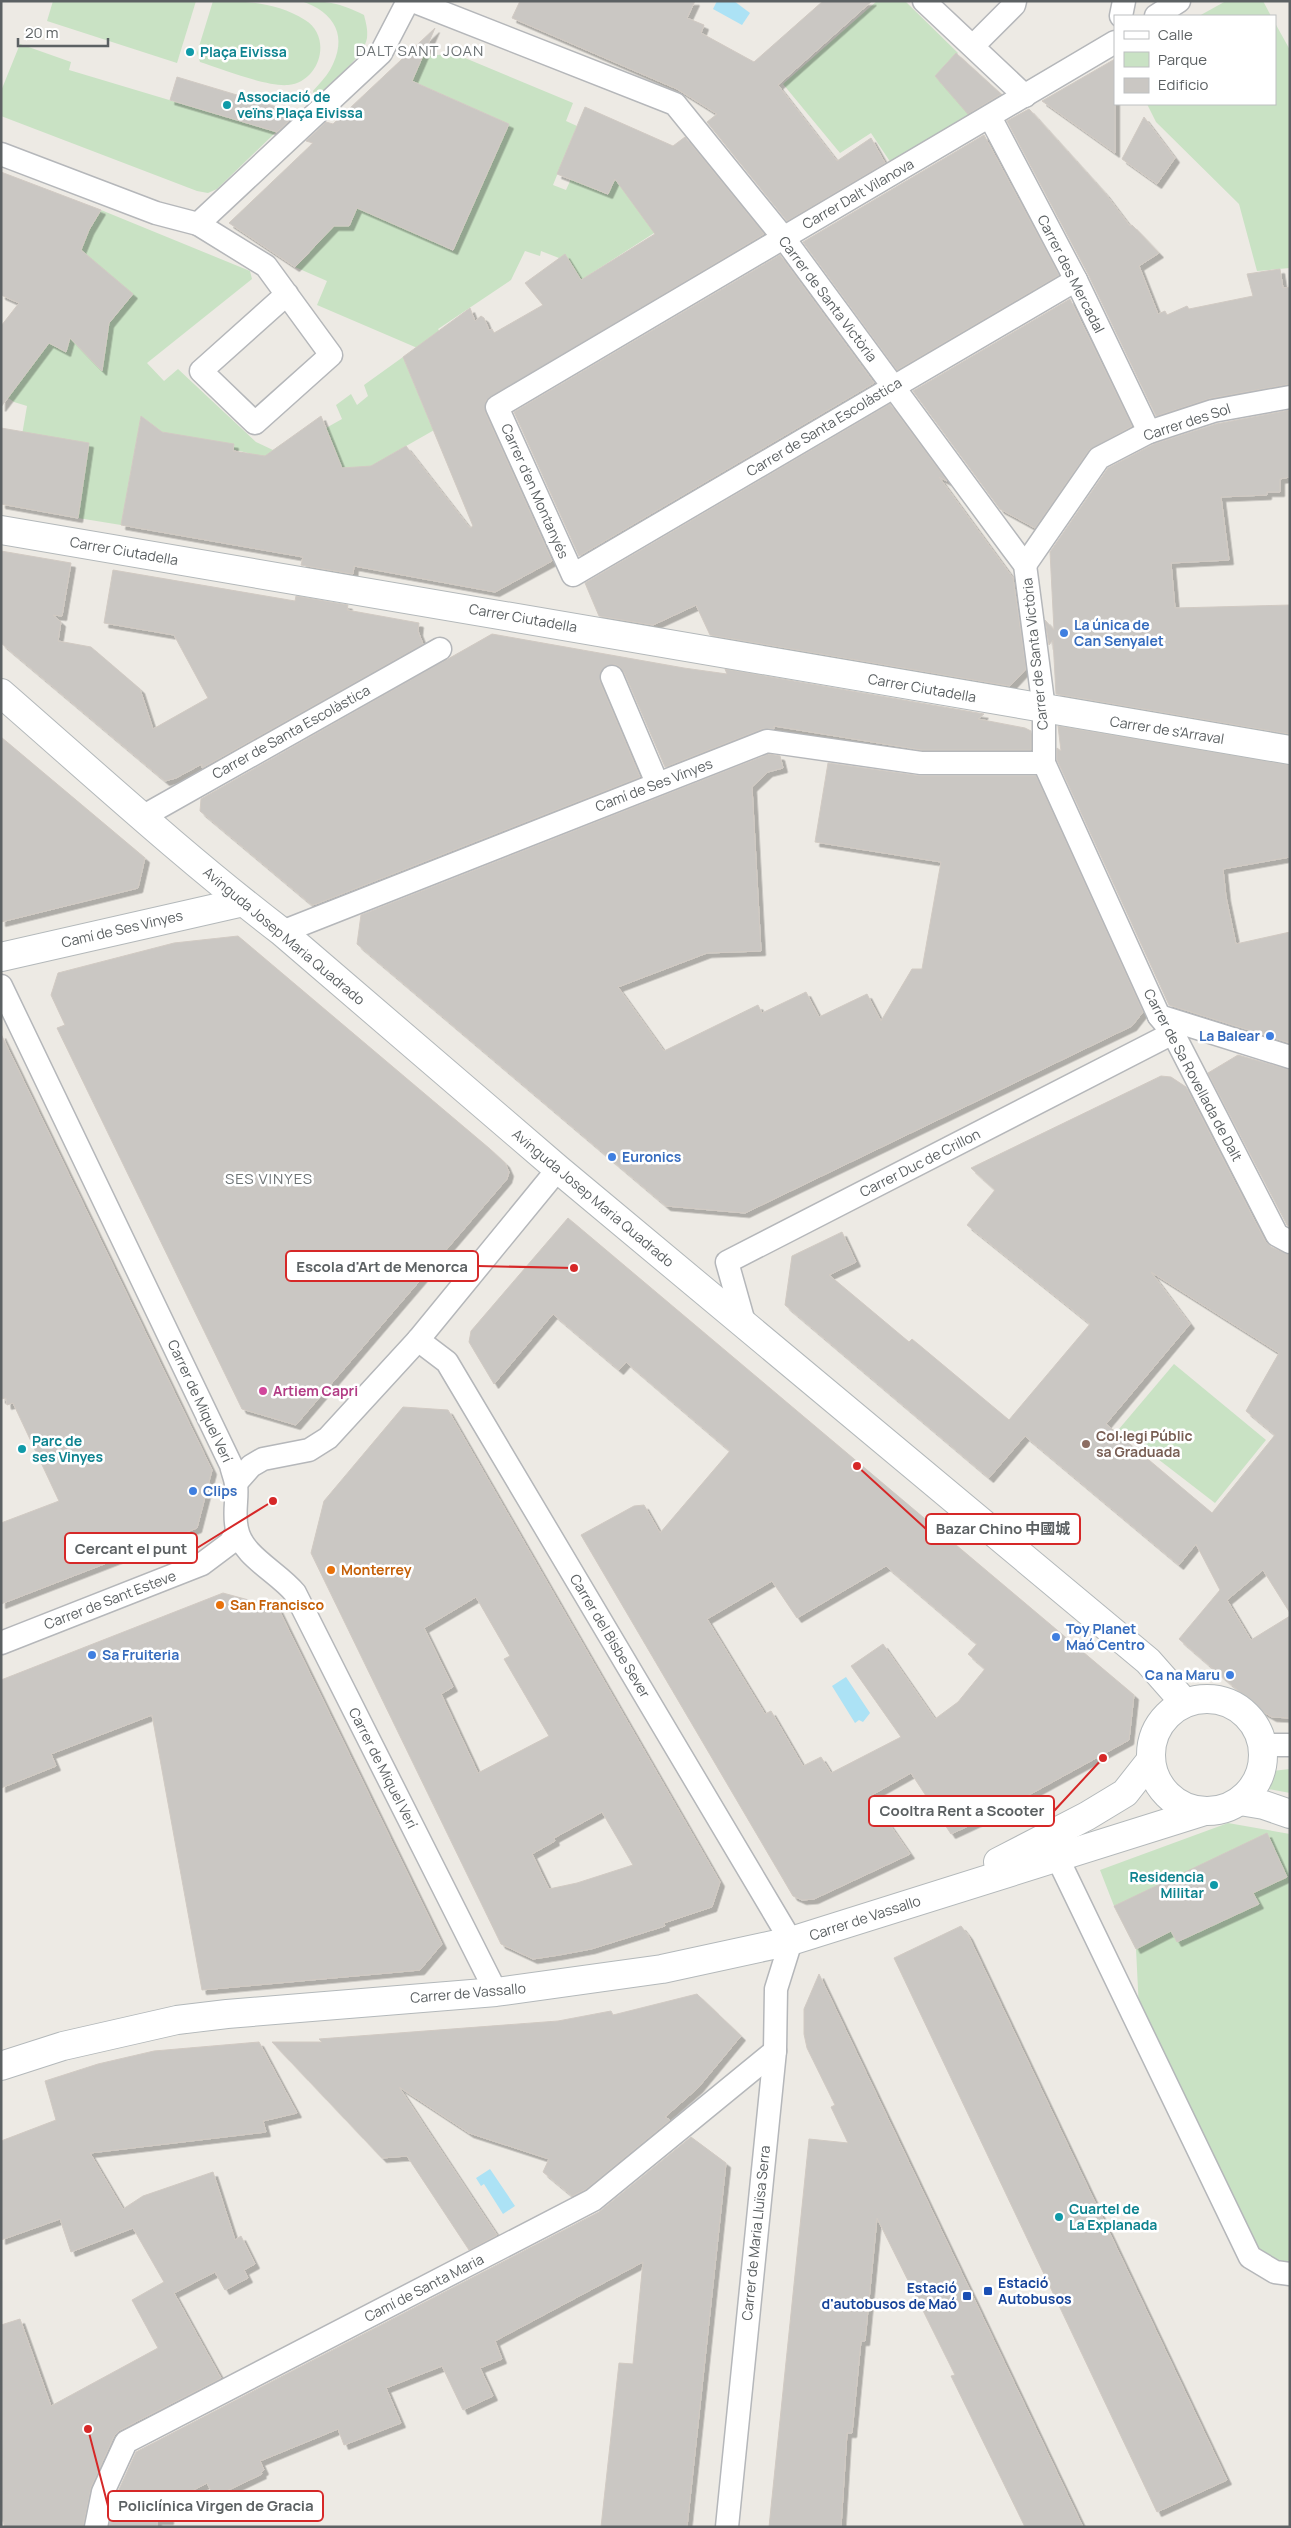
<svg xmlns="http://www.w3.org/2000/svg" width="1291" height="2528" font-family="Manrope,'Noto Sans SC',sans-serif">
	<defs>
		<filter id="shadow"><feDropShadow dx="4.5" dy="4.5" stdDeviation="0" flood-color="#0004"/></filter>
	</defs>
	<rect width="100%" height="100%" fill="#edeae4"/>
	<g fill="#c9e2c4">
		<polygon points="53,1 196,1 177,63 47,21"/>
		<path d="M213 1C246 1 276 2 305 20 333 37 320 82 288 85 267 87 222 69 200 62L197 53Z"/>
		<path d="M301 1C328 1 340 3 364 15 366 23 368 30 367 38 364 57 329 84 315 98L313 91C319 84 326 77 330 70 349 37 335 12 301 1Z"/>
		<polygon points="877,1 905,1 958,53 940,76 976,116 891,163 871,133 840,153 783,84"/>
		<polygon points="1226,1 1263,1 1271,16 1199,16"/>
		<polygon points="1275,23 1290,50 1290,268 1257,271 1239,204 1156,122 1147,104 1275,104"/>
		<polygon points="20,44 71,62 69,70 276,132 217,189 208,193 197,191 1,116 1,91"/>
		<polygon points="453,53 573,103 566,121 577,126 553,185 566,190 571,179 608,195 614,180 647,194 679,217 581,280 559,258 541,251 540,256 525,251 511,280 438,329 446,341 429,353 317,305 327,281 295,267 310,253 299,241 341,218 350,226 355,213 342,200 482,156 443,246 453,251 509,124 412,81 423,57"/>
		<polygon points="101,210 250,271 252,279 147,363 164,381 178,369 256,442 273,450 283,443 289,458 337,455 326,428 342,419 336,405 351,394 357,405 368,396 364,385 403,357 431,425 436,429 392,454 404,483 354,484 256,455 162,432 141,416 121,525 78,518 88,443 22,435 27,406 14,402 7,397 49,343 66,352 70,338 102,371 108,333 104,330 133,294 81,250 88,231"/>
		<polygon points="1174,1364 1266,1440 1215,1503 1119,1429"/>
		<polygon points="1290,1769 1290,1793 1263,1788 1272,1771"/>
		<polygon points="1228,1823 1290,1834 1290,2265 1276,2264 1246,2242 1139,2009 1136,1949 1114,1906 1100,1870"/>
	</g>
	<g fill="#ace2f5">
		<polygon points="717,1 734,1 750,13 742,25 713,9"/>
		<polygon points="846,1677 870,1713 863,1722 859,1720 855,1723 832,1686"/>
		<polygon points="490,2169 515,2206 503,2214 484,2184 481,2186 476,2178"/>
	</g>
	<g fill="#cac7c3" stroke="#d1cac3" fill-rule="evenodd" filter="url(#shadow)">
		<polygon points="520,1 695,1 687,18 704,25 701,33 754,62 823,1 872,1 778,85 837,161 871,138 885,163 787,221 707,122 717,114 677,89 512,18"/>
		<polygon points="435,28 412,81 509,124 453,250 357,208 349,226 334,226 295,267 229,223 313,143 306,141 326,122 333,124"/>
		<polygon points="956,53 1001,94 968,114 935,76"/>
		<polygon points="1115,59 1115,153 1042,101"/>
		<polygon points="177,77 297,113 277,132 170,100"/>
		<polygon points="585,107 673,146 685,137 764,234 486,400 485,412 552,561 495,592 354,566 353,574 301,565 303,557 121,525 141,416 162,432 234,444 233,451 265,456 321,416 342,468 371,466 406,446 470,528 473,526 403,357 470,308 475,321 481,316 484,318 489,330 492,329 494,333 543,305 525,283 565,254 581,280 655,234 615,179 608,194 557,174"/>
		<polygon points="1029,109 1105,193 1130,226 1132,225 1159,253 1139,266 1158,314 1165,311 1167,315 1187,306 1189,309 1253,296 1247,274 1280,269 1283,288 1290,287 1290,384 1211,398 1156,416 1088,274 1007,121"/>
		<polygon points="1144,117 1175,158 1157,184 1122,159"/>
		<polygon points="984,135 1059,275 897,370 803,242"/>
		<polygon points="1,172 101,210 89,230 81,250 133,294 109,323 102,371 70,338 66,352 49,343 1,407 1,326 19,303 1,295"/>
		<polygon points="780,255 874,383 579,556 514,412"/>
		<polygon points="1070,299 1132,426 1089,450 1035,528 1000,509 913,391"/>
		<polygon points="890,404 947,481 939,477 1013,578 1026,669 1010,686 710,635 696,605 653,625 599,616 585,583"/>
		<polygon points="1290,410 1290,477 1280,479 1280,492 1267,492 1267,495 1221,497 1229,560 1171,563 1175,608 1290,605 1290,734 1056,694 1053,640 1049,645 1045,620 1054,630 1050,552 1108,468 1154,444 1216,424"/>
		<polygon points="1,428 89,443 78,518 1,504"/>
		<polygon points="1,551 71,563 62,616 53,615 61,622 58,641 91,647 140,689 153,729 208,698 174,635 104,623 113,570 295,601 296,596 348,605 347,610 419,623 418,631 423,644 202,768 202,764 176,778 165,781 1,643"/>
		<polygon points="492,634 684,668 727,674 725,669 984,714 978,719 1025,728 1031,731 1031,750 922,750 774,726 774,729 762,729 665,767 624,672 619,666 613,664 601,670 600,682 640,777 316,904 312,905 200,811 201,799"/>
		<polygon points="1058,726 1290,765 1290,857 1223,869 1226,897 1236,944 1290,932 1290,1043 1169,1005 1057,760 1057,748 1061,751"/>
		<polygon points="1,737 145,858 138,888 1,922"/>
		<polygon points="769,754 780,756 783,768 768,772 752,787 761,951 707,953 618,987 664,1051 758,1005 762,1013 806,992 819,1017 867,994 881,1021 912,969 922,969 941,862 815,842 828,763 921,776 1036,776 1143,1012 1132,1026 745,1213 666,1206 357,944 361,915"/>
		<polygon points="238,936 490,1149 505,1163 509,1172 507,1179 296,1425 242,1409 57,1028 65,1025 51,995 58,973 174,943"/>
		<polygon points="1,1034 212,1470 197,1528 1,1604 1,1523 59,1501 13,1403 7,1405 6,1398 1,1399"/>
		<polygon points="1238,1055 1290,1070 1290,1227 1287,1225 1208,1073"/>
		<path d="M1161 1076 1171 1077 1186 1087 1265 1241 1271 1247 1290 1255V1613L1263 1570 1227 1600 1251 1640 1290 1616V1718L1272 1717 1263 1712 1179 1639 1220 1590 1196 1544 1179 1565 1025 1436 989 1478 785 1305 792 1256 842 1232 856 1262 829 1275 909 1342 912 1339 1009 1420 1090 1324 967 1225 995 1190 971 1168ZM1151 1272 1279 1353 1246 1411 1275 1435 1212 1513 1106 1424 1190 1324Z"/>
		<path d="M568 1218 1134 1695 1129 1740 996 1813 951 1834 911 1773 870 1796 910 1854 814 1899 802 1900 793 1896 581 1535 634 1506 644 1505 660 1533 730 1451 626 1362 619 1370 553 1314 494 1384 469 1342 471 1331ZM886 1566 977 1644 968 1654 985 1669 958 1702 935 1719 883 1644 851 1666 901 1737 831 1773 821 1757 803 1766 771 1711 765 1714 707 1619 772 1581 797 1618Z"/>
		<path d="M403 1407 448 1410 720 1882 712 1907 664 1923 665 1926 591 1949 559 1955 533 1959 501 1944 311 1553 324 1501ZM476 1597 510 1656 504 1659 549 1736 478 1773 441 1694 453 1687 424 1628ZM602 1812 633 1865 577 1883 549 1889 532 1854 555 1841 554 1838Z"/>
		<polygon points="223,1593 278,1608 442,1944 420,1970 202,1990 152,1715 51,1754 56,1766 1,1788 1,1680"/>
		<polygon points="1267,1833 1287,1877 1253,1893 1259,1904 1177,1942 1171,1931 1136,1949 1114,1906"/>
		<polygon points="961,1926 968,1935 1227,2480 1157,2512 894,1958"/>
		<polygon points="819,1974 1083,2527 1025,2527 951,2376 955,2375 877,2218 865,2341 861,2341 852,2433 847,2433 841,2527 769,2527 809,2139 848,2143 831,2107 835,2105 807,2048 804,2034 804,2009"/>
		<polygon points="697,1994 741,2036 698,2088 665,2117 670,2120 586,2189 572,2196 543,2172 549,2159 469,2133 399,2087 497,2235 469,2250 407,2156 382,2158 272,2042 322,2042 319,2039 558,2021 611,2011 613,2015"/>
		<polygon points="259,2042 297,2113 263,2121 266,2132 90,2153 123,2209 143,2196 213,2172 235,2240 241,2236 255,2264 244,2270 248,2278 225,2290 215,2272 174,2293 221,2378 120,2430 114,2436 91,2487 83,2527 5,2527 1,2516 1,2325 20,2319 51,2406 158,2348 132,2300 164,2282 133,2228 71,2252 60,2219 1,2240 1,2141 56,2120 45,2081 98,2064 154,2051"/>
		<polygon points="691,2137 726,2163 687,2527 601,2527 619,2363 633,2364 643,2262 495,2341 502,2359 480,2368 493,2396 463,2410 442,2366 386,2388 401,2423 344,2445 338,2429 260,2461 264,2470 261,2472 262,2474 214,2497 207,2483 169,2503 169,2520 157,2520 157,2527 109,2527 116,2496 136,2452 599,2212"/>
	</g>
	<g fill="none" stroke-linecap="round" stroke-linejoin="round">
		<defs>
			<g id="street">
				<polyline points="413,1 675,104 783,237 1013,549 1025,565 1044,709 1044,763 1159,1016 1173,1033 1277,1235 1290,1242"/>
				<polyline points="924,1 1025,96"/>
				<polyline points="1121,16 1124,1"/>
				<polyline points="1156,16 1179,1"/>
				<polyline points="973,46 1014,5 1015,1"/>
				<polyline points="990,117 1076,280 1149,432"/>
				<polyline points="1,154 156,213 198,224 381,53 408,1"/>
				<polyline points="198,224 266,266 331,355 255,423 201,371 287,294"/>
				<polyline points="1076,280 573,575 497,407 1115,42"/>
				<polyline points="1025,565 1099,458 1149,432 1213,411 1290,397"/>
				<polyline points="612,677 657,783"/>
				<polyline points="142,817 440,649"/>
				<polyline points="282,932 767,741 921,763 1044,763"/>
				<path d="M1 986 231 1465C232 1471 235 1477 236 1484 238 1498 233 1513 237 1529 242 1556 278 1572 295 1593L496 1992"/>
				<polyline points="1159,1016 1290,1057"/>
				<polyline points="745,1326 727,1262 1173,1033"/>
				<polyline points="418,1340 447,1362 791,1941 776,1989 775,2051 727,2527"/>
				<polyline points="236,1483 251,1466 263,1459 309,1450 328,1438 418,1340 558,1169"/>
				<polyline points="1,1643 202,1564 230,1543 237,1532"/>
				<polyline points="1263,1745 1290,1745"/>
				<polyline points="1057,1857 1250,2257 1275,2272 1290,2274"/>
				<polyline points="96,2527 103,2492 126,2442 593,2200 775,2051"/>
			</g>
			<g id="secondary">
				<polyline points="1,530 1290,750"/>
				<path d="M1 693C94 774 184 857 282 932L558 1169 1148 1661 1185 1703"/>
				<polyline points="1,957 243,902"/>
				<circle cx="1207" cy="1755" r="56"/>
				<polyline points="1240,1801 1264,1805 1290,1814"/>
				<polyline points="998,1862 1087,1816 1125,1793 1151,1760"/>
				<polyline points="1,2066 63,2046 177,2020 227,2014 496,1992 662,1969 791,1941 1205,1811"/>
			</g>
		</defs>
		<use href="#street" stroke="#b5b7ba" stroke-width="25"/>
		<use href="#secondary" stroke="#b3b8ba" stroke-width="30"/>
		<use href="#street" stroke="#fff" stroke-width="22"/>
		<use href="#secondary" stroke="#fff" stroke-width="28"/>
	</g>
	<g fill="#0f9aa8" stroke="#fff" stroke-width="2">
		<circle cx="190" cy="52" r="5"/>
		<circle cx="227" cy="105" r="5"/>
		<circle cx="22" cy="1449" r="5"/>
		<circle cx="1214" cy="1885" r="5"/>
		<circle cx="1059" cy="2217" r="5"/>
	</g>
	<g fill="#3f7fe0" stroke="#fff" stroke-width="2">
		<circle cx="1064" cy="633" r="5"/>
		<circle cx="1270" cy="1036" r="5"/>
		<circle cx="612" cy="1157" r="5"/>
		<circle cx="193" cy="1491" r="5"/>
		<circle cx="1056" cy="1637" r="5"/>
		<circle cx="92" cy="1655" r="5"/>
		<circle cx="1230" cy="1675" r="5"/>
	</g>
	<circle fill="#d1479c" stroke="#fff" stroke-width="2" cx="263" cy="1391" r="5"/>
	<circle fill="#8d6e63" stroke="#fff" stroke-width="2" cx="1086" cy="1444" r="5"/>
	<g fill="#e8710a" stroke="#fff" stroke-width="2">
		<circle cx="331" cy="1570" r="5"/>
		<circle cx="220" cy="1605" r="5"/>
	</g>
	<g fill="#1a4fb4" stroke="#fff" stroke-width="2">
		<rect x="983" y="2286" width="10" height="10" rx="2.5"/>
		<rect x="962" y="2291" width="10" height="10" rx="2.5"/>
	</g>
	<g text-anchor="middle" stroke-width="5" stroke-linejoin="round" paint-order="stroke">
		<g font-size="14" font-weight="bold" fill="#0d838f" stroke="#fff" text-anchor="start">
			<text x="200" y="57">Plaça Eivissa</text>
			<text x="237" y="102">Associació de<tspan x="237" dy="16">veïns Plaça Eivissa</tspan></text>
			<text x="32" y="1446">Parc de<tspan x="32" dy="16">ses Vinyes</tspan></text>
			<text x="1204" y="1882" text-anchor="end">Residencia<tspan x="1204" dy="16">Militar</tspan></text>
			<text x="1069" y="2214">Cuartel de<tspan x="1069" dy="16">La Explanada</tspan></text>
		</g>
		<g font-size="14" fill="#5c6163" stroke="#fff">
			<text transform="translate(858 194) rotate(-30)" y="5">Carrer Dalt Vilanova</text>
			<text transform="translate(1071 274) rotate(63)" y="5">Carrer des Mercadal</text>
			<text transform="translate(828 299) rotate(53)" y="5">Carrer de Santa Victòria</text>
			<text transform="translate(1187 422) rotate(-18)" y="5">Carrer des Sol</text>
			<text transform="translate(824 427) rotate(-31)" y="5">Carrer de Santa Escolàstica</text>
			<text transform="translate(535 491) rotate(66)" y="5">Carrer d'en Montanyés</text>
			<text transform="translate(124 551) rotate(10)" y="5">Carrer Ciutadella</text>
			<text transform="translate(523 618) rotate(10)" y="5">Carrer Ciutadella</text>
			<text transform="translate(1035 654) rotate(-96)" y="5">Carrer de Santa Victòria</text>
			<text transform="translate(922 688) rotate(10)" y="5">Carrer Ciutadella</text>
			<text transform="translate(1167 730) rotate(9)" y="5">Carrer de s'Arraval</text>
			<text transform="translate(291 732) rotate(-29)" y="5">Carrer de Santa Escolàstica</text>
			<text transform="translate(654 785) rotate(-21)" y="5">Camí de Ses Vinyes</text>
			<text transform="translate(122 929) rotate(-13)" y="5">Camí de Ses Vinyes</text>
			<text transform="translate(284 936) rotate(40)" y="5">Avinguda Josep Maria Quadrado</text>
			<text transform="translate(1193 1075) rotate(62)" y="5">Carrer de Sa Rovellada de Dalt</text>
			<text transform="translate(920 1163) rotate(-27)" y="5">Carrer Duc de Crillon</text>
			<text transform="translate(593 1198) rotate(40)" y="5">Avinguda Josep Maria Quadrado</text>
			<text transform="translate(200 1401) rotate(65)" y="5">Carrer de Miquel Verí</text>
			<text transform="translate(110 1600) rotate(-21)" y="5">Carrer de Sant Esteve</text>
			<text transform="translate(610 1636) rotate(59)" y="5">Carrer del Bisbe Sever</text>
			<text transform="translate(383 1768) rotate(63)" y="5">Carrer de Miquel Verí</text>
			<text transform="translate(865 1918) rotate(-18)" y="5">Carrer de Vassallo</text>
			<text transform="translate(468 1993) rotate(-5)" y="5">Carrer de Vassallo</text>
			<text transform="translate(756 2233) rotate(-84)" y="5">Carrer de Maria Lluïsa Serra</text>
			<text transform="translate(424 2288) rotate(-27)" y="5">Camí de Santa Maria</text>
		</g>
		<g font-size="14" font-weight="bold" fill="#366cbe" stroke="#fff" text-anchor="start">
			<text x="1074" y="630">La única de<tspan x="1074" dy="16">Can Senyalet</tspan></text>
			<text x="1260" y="1041" text-anchor="end">La Balear</text>
			<text x="622" y="1162">Euronics</text>
			<text x="203" y="1496">Clips</text>
			<text x="1066" y="1634">Toy Planet<tspan x="1066" dy="16">Maó Centro</tspan></text>
			<text x="102" y="1660">Sa Fruiteria</text>
			<text x="1220" y="1680" text-anchor="end">Ca na Maru</text>
		</g>
		<g font-size="14" font-weight="bold" fill="#b23c85" stroke="#fff" text-anchor="start">
			<text x="273" y="1396">Artiem Capri</text>
		</g>
		<g font-size="14" font-weight="bold" fill="#785e54" stroke="#fff" text-anchor="start">
			<text x="1096" y="1441">Col·legi Públic<tspan x="1096" dy="16">sa Graduada</tspan></text>
		</g>
		<g font-size="14" font-weight="bold" fill="#c56008" stroke="#fff" text-anchor="start">
			<text x="341" y="1575">Monterrey</text>
			<text x="230" y="1610">San Francisco</text>
		</g>
		<g font-size="14" font-weight="bold" fill="#164399" stroke="#fff" text-anchor="start">
			<text x="998" y="2288">Estació<tspan x="998" dy="16">Autobusos</tspan></text>
			<text x="957" y="2293" text-anchor="end">Estació<tspan x="957" dy="16">d'autobusos de Maó</tspan></text>
		</g>
		<g font-size="15" letter-spacing="1" fill="#6d7375" stroke="#fff">
			<text x="420" y="56">DALT SANT JOAN</text>
			<text x="269" y="1184">SES VINYES</text>
		</g>
	</g>
	<path fill="none" stroke="#d62828" stroke-width="2" d="M574 1268L478 1266M857 1466L926 1529M273 1501L197 1548M1103 1758L1054 1811M88 2429L108 2506"/>
	<g fill="#d62828" stroke="#fff" stroke-width="2">
		<circle cx="574" cy="1268" r="5"/>
		<circle cx="857" cy="1466" r="5"/>
		<circle cx="273" cy="1501" r="5"/>
		<circle cx="1103" cy="1758" r="5"/>
		<circle cx="88" cy="2429" r="5"/>
	</g>
	<g fill="#fff" stroke="#d62828" stroke-width="2">
		<rect x="286" y="1251" width="192" height="30" rx="5"/>
		<rect x="926" y="1514" width="154" height="30" rx="5"/>
		<rect x="65" y="1533" width="132" height="30" rx="5"/>
		<rect x="869" y="1796" width="185" height="30" rx="5"/>
		<rect x="108" y="2491" width="215" height="30" rx="5"/>
	</g>
	<g font-size="15" text-anchor="middle" font-weight="bold" fill="#5c6163">
		<text x="382" y="1272">Escola d'Art de Menorca</text>
		<text x="1003" y="1534">Bazar Chino 中國城</text>
		<text x="131" y="1554">Cercant el punt</text>
		<text x="962" y="1816">Cooltra Rent a Scooter</text>
		<text x="216" y="2511">Policlínica Virgen de Gracia</text>
	</g>
	<rect width="1291" height="2528" fill="none" stroke="#5c6163" stroke-width="5"/>
	<rect x="1114" y="15" width="162" height="90" fill="#ffffff" stroke="#bec0c1"/>
	<rect x="1124" y="31" width="25" height="8" fill="#ffffff" stroke="#bec0c1"/>
	<text x="1158" y="40" font-size="15" fill="#5c6163">Calle</text>
	<rect x="1124" y="52" width="25" height="15" fill="#c9e2c4" stroke="#bec0c1"/>
	<text x="1158" y="65" font-size="15" fill="#5c6163">Parque</text>
	<rect x="1124" y="78" width="25" height="15" fill="#cac7c3" stroke="#bec0c1"/>
	<text x="1158" y="90" font-size="15" fill="#5c6163">Edificio</text>
	<path d="M18 38v8h90v-8" fill="none" stroke="#5c6163" stroke-width="2.5"/>
	<text x="25" y="38" font-size="15" fill="#5c6163" stroke="#ffffff" stroke-width="4" paint-order="stroke">20 m</text>
</svg>
